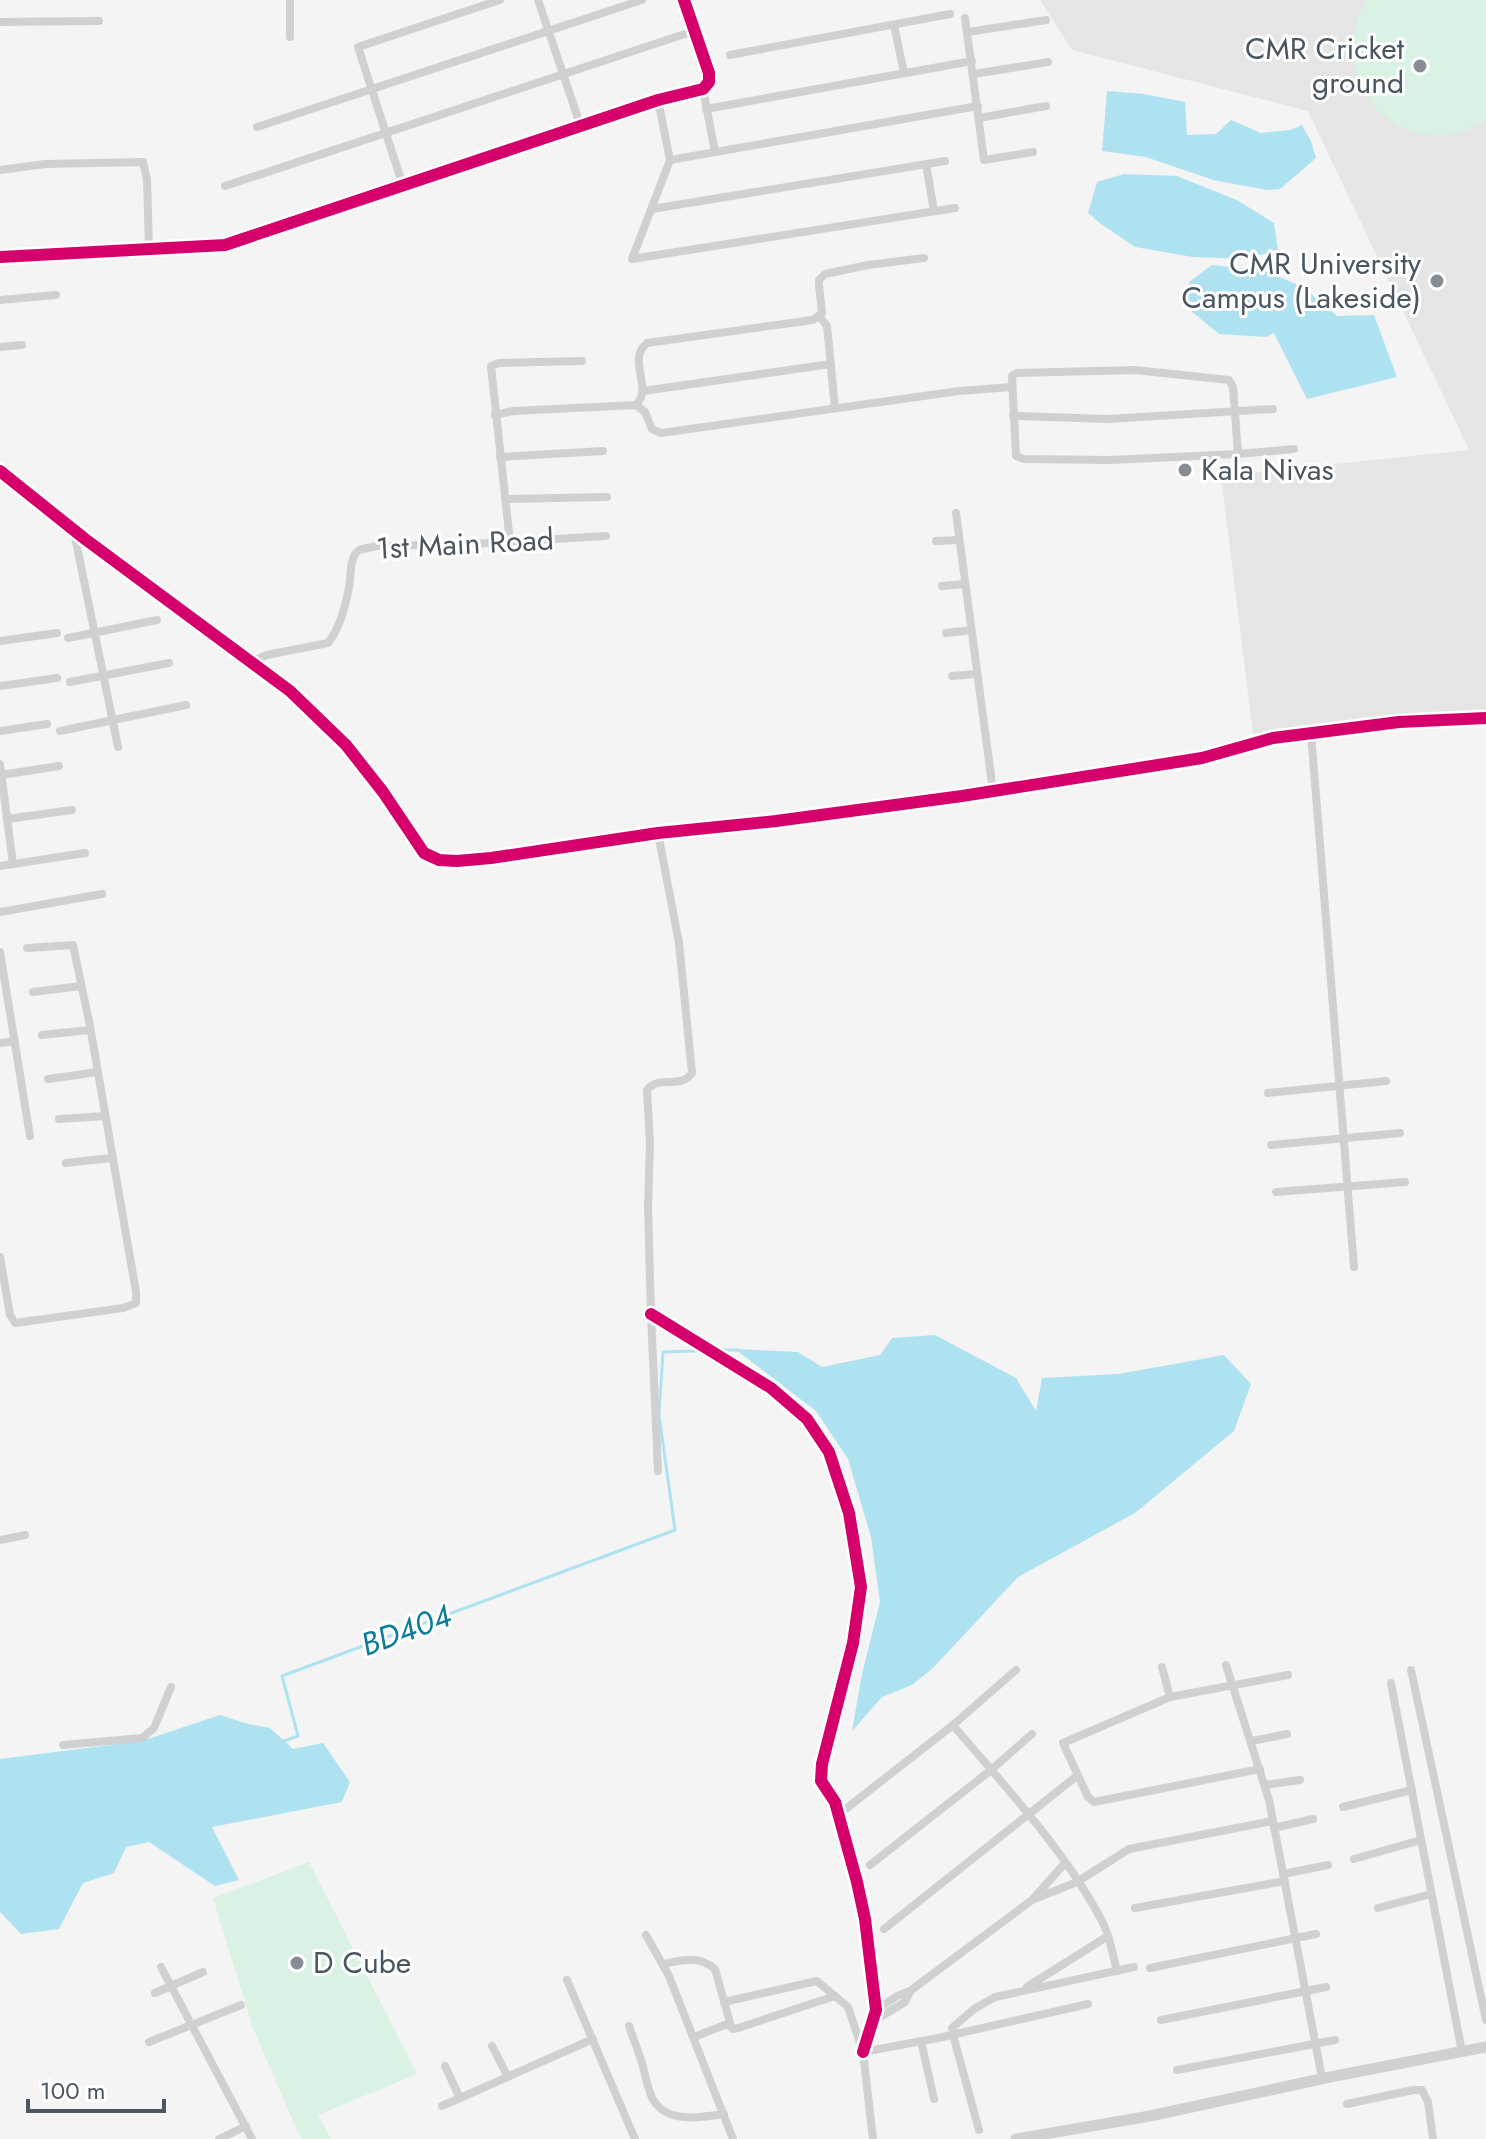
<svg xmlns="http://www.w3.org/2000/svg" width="1486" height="2139" font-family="Jost,sans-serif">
	<rect width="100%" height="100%" fill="#f4f4f4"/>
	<polygon fill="#e6e5e6" points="1040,0 1486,0 1486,711 1253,734 1221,476 1469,450 1308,111 1072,50"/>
	<g fill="#d9f2e3">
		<path d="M1367 0H1486V120C1406 172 1318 82 1367 0Z"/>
		<polygon points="309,1862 417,2074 318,2115 331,2139 302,2139 296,2128 253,2028 213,1898"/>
	</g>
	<g fill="#aee2f0">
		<polygon points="1107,91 1144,94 1185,102 1187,135 1216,134 1231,120 1261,133 1290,130 1302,125 1311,141 1316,158 1280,189 1267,190 1213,180 1146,157 1102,151"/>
		<polygon points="1124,174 1177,176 1237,200 1274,223 1278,250 1246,259 1193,257 1135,247 1101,224 1088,213 1097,182"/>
		<polygon points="1212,265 1263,270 1303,287 1337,316 1374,315 1397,377 1307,399 1274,333 1266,337 1219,334 1185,306 1189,282"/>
		<polygon points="935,1335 1016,1378 1036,1411 1042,1378 1118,1374 1224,1355 1251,1384 1234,1431 1135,1513 1018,1577 933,1668 912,1685 882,1697 852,1731 862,1674 880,1602 871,1537 848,1459 816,1411 735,1349 798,1352 822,1367 880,1355 892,1338"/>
		<polygon points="220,1715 248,1724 270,1728 293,1749 323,1743 350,1782 342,1802 212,1827 239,1880 215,1886 149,1842 126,1847 114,1873 83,1883 59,1929 21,1934 0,1912 0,1759 142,1741"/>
	</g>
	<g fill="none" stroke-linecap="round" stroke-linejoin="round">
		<g stroke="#aee2f0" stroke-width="3">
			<polyline points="713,1350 738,1350"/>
			<polyline points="284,1741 298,1736 282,1676 675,1530 659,1415 663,1352 696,1351"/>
		</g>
		<g stroke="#ced0d2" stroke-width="8">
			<polyline points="538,0 581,127"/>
			<polyline points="965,18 984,160 1033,152"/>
			<polyline points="0,22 99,21"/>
			<polyline points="894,25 904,73"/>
			<polyline points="968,32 1046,20"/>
			<polyline points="290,37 290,0"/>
			<polyline points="730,55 950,14"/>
			<polyline points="974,74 1048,62"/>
			<polyline points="703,89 715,152"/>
			<polyline points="658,100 670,160 632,259 955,208"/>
			<polyline points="706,109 972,61"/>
			<polyline points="979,118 1046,106"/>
			<polyline points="257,127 642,0"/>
			<polyline points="670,160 978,106"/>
			<polyline points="926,164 934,211"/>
			<polyline points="0,170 45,164 143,162 147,179 149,249"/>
			<polyline points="225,186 694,31"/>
			<polyline points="403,186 358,47 500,0"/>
			<polyline points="652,209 945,161"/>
			<polyline points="0,257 225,245 658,100 703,89 709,82 709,73 684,0"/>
			<polyline points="0,300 56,295"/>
			<polyline points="819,316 827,326 835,408"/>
			<polyline points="0,347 22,345"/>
			<polygon points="1135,370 1229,380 1233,387 1238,454 1111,460 1024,459 1016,456 1012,376 1017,373"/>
			<polyline points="643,391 831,364"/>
			<path d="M636 405C654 387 626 360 647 343L813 320 822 313 819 285V280L825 274 868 265 924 258"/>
			<polyline points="495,415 513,411 636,405 645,412 652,429 661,433 959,391 1012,387"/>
			<polyline points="1013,416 1108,419 1273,409"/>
			<polyline points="1238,454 1294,449"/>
			<polyline points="500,457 603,451"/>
			<polyline points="0,471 85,539 290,691 346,745 383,792 424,853 439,860 457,861 491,858 658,833 776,821 962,796 1202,758 1273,738 1399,722 1486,718"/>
			<polyline points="505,499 607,497"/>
			<polyline points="956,513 993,791"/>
			<polyline points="74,532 118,747"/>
			<polyline points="936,541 959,540"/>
			<polyline points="510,542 491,366 499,363 582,361"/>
			<polyline points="942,586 965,584"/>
			<polyline points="946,633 971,630"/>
			<polyline points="68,638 157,620"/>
			<polyline points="0,641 57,633"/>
			<path d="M251 662 267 655 328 643C340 628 345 607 349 588 351 578 349 558 358 551 362 548 371 548 376 546L472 544 606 536"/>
			<polyline points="952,676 976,674"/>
			<polyline points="70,682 169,663"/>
			<polyline points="0,686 57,678"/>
			<polyline points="0,731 47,724"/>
			<polyline points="60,731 186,705"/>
			<polyline points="1311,733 1354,1267"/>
			<polyline points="0,764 13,864"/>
			<polyline points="1,775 59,766"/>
			<polyline points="7,819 72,810"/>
			<path d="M658 833 679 943 692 1073C681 1090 659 1074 647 1090L650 1143 648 1207 651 1314 658 1471"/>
			<polyline points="0,866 85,853"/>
			<polyline points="0,912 102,894"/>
			<polyline points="0,952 30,1136"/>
			<polyline points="33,992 81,986"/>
			<polyline points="42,1035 90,1030"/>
			<polyline points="0,1043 15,1041"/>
			<polyline points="48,1079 98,1072"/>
			<polyline points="1268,1093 1386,1081"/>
			<polyline points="59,1119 105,1116"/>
			<polyline points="1271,1145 1400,1133"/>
			<polyline points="66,1163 111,1158"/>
			<polyline points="1276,1192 1405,1182"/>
			<polyline points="0,1257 10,1315 15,1323 123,1308 136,1303 136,1292 90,1026 73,945 27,948"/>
			<polyline points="651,1314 771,1388 807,1419 829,1452 849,1513 861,1587 853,1643 822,1764 821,1781 835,1802 857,1882 865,1919 876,2010 863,2052"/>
			<polyline points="0,1540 25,1535"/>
			<polyline points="1226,1665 1269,1800 1322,2078"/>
			<polyline points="1162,1667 1170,1697"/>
			<polyline points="1411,1670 1486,2020"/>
			<polyline points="1391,1683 1462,2052"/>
			<path d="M953 1725C1006 1788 1065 1850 1103 1923 1110 1937 1113 1955 1117 1971"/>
			<polyline points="1252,1741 1287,1734"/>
			<polyline points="63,1745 142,1738 154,1728 171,1687"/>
			<polyline points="1260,1769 1094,1802 1088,1797 1063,1743 1170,1697 1288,1675"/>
			<polyline points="1265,1785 1300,1780"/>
			<polyline points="1343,1807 1412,1790"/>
			<polyline points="838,1815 953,1725 1016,1670"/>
			<polyline points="1274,1828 1313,1819"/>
			<polyline points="1354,1859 1421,1840"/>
			<polyline points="870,1865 991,1770 1032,1734"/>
			<polyline points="1283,1874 1328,1865"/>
			<polyline points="1033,1899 1065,1863"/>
			<polyline points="1135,1908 1285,1881"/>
			<polyline points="1378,1908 1431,1894"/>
			<polyline points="884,1929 1078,1775"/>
			<polyline points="646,1935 669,1976 733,2139"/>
			<path d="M663 1964C683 1960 698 1955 715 1969L731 2026"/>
			<polyline points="161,1967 252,2139"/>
			<polyline points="1150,1968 1316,1934"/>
			<polyline points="567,1980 635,2139"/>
			<polyline points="1027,1987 1108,1936"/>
			<polyline points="155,1993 203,1972"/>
			<polyline points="724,2002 817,1981 848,2007 863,2052 873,2139"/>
			<polyline points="876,2010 897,1996 910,1991 1032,1900 1077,1882 1129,1849 1273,1821"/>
			<polyline points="1161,2020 1326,1987"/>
			<polyline points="872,2022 905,2002 910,1992"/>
			<path d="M629 2026C633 2038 638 2050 642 2063 648 2083 648 2108 673 2115 689 2120 707 2116 724 2114"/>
			<polyline points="952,2028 974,2009 995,1997 1134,1967"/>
			<polyline points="953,2035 979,2130"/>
			<polyline points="694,2037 727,2024 733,2029 738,2028 835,1996"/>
			<polyline points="921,2041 934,2099"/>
			<polyline points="149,2042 241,2005"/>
			<polyline points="492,2046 508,2077"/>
			<polyline points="863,2052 938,2038 1088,2004"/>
			<polyline points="445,2066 460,2098"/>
			<polyline points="1177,2070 1335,2040"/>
			<polyline points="1347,2104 1413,2090 1422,2090 1428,2102 1433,2139"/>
			<polyline points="442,2106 593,2039"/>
			<polyline points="219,2139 246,2126"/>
		</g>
		<polyline stroke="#ced0d2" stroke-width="11" points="1016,2139 1150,2116 1330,2077 1486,2047"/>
		<defs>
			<g id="cycleway">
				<polyline points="0,257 225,245 658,100 703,89 709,82 709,73 684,0"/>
				<polyline points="0,471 85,539 290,691 346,745 383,792 424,853 439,860 457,861 491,858 658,833 776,821 962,796 1202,758 1273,738 1399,722 1486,718"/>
				<polyline points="651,1314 771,1388 807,1419 829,1452 849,1513 861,1587 853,1643 822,1764 821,1781 835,1802 857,1882 865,1919 876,2010 863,2052"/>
			</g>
		</defs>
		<use href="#cycleway" stroke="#fff" stroke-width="17"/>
		<use href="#cycleway" stroke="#d6006c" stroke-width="12"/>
	</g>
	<g fill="#868d94" stroke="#fff" stroke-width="3">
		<circle cx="1420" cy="66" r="8"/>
		<circle cx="1437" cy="281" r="8"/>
		<circle cx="1185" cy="470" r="8"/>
		<circle cx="297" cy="1963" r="8"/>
	</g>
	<g text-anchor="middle" stroke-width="6" stroke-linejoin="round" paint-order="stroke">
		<g font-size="30" fill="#4a5661" stroke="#fff" text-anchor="end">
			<text x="1404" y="59">CMR Cricket<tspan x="1404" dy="34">ground</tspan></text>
			<text x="1421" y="274">CMR University<tspan x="1421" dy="34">Campus (Lakeside)</tspan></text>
			<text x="1201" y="480" text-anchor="start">Kala Nivas</text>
			<text x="313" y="1973" text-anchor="start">D Cube</text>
		</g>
		<g font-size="30" fill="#4a5661" stroke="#fff">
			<text transform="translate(465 544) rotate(-3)" y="10">1st Main Road</text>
		</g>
		<g font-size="32" font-style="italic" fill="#0c7c9b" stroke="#fff">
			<text transform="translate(406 1630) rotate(-20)" y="11">BD404</text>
		</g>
	</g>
	<path d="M28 2099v12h136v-12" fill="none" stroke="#4a5661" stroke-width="4"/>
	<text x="40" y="2099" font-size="24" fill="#4a5661" stroke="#ffffff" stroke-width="6" paint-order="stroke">100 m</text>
</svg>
